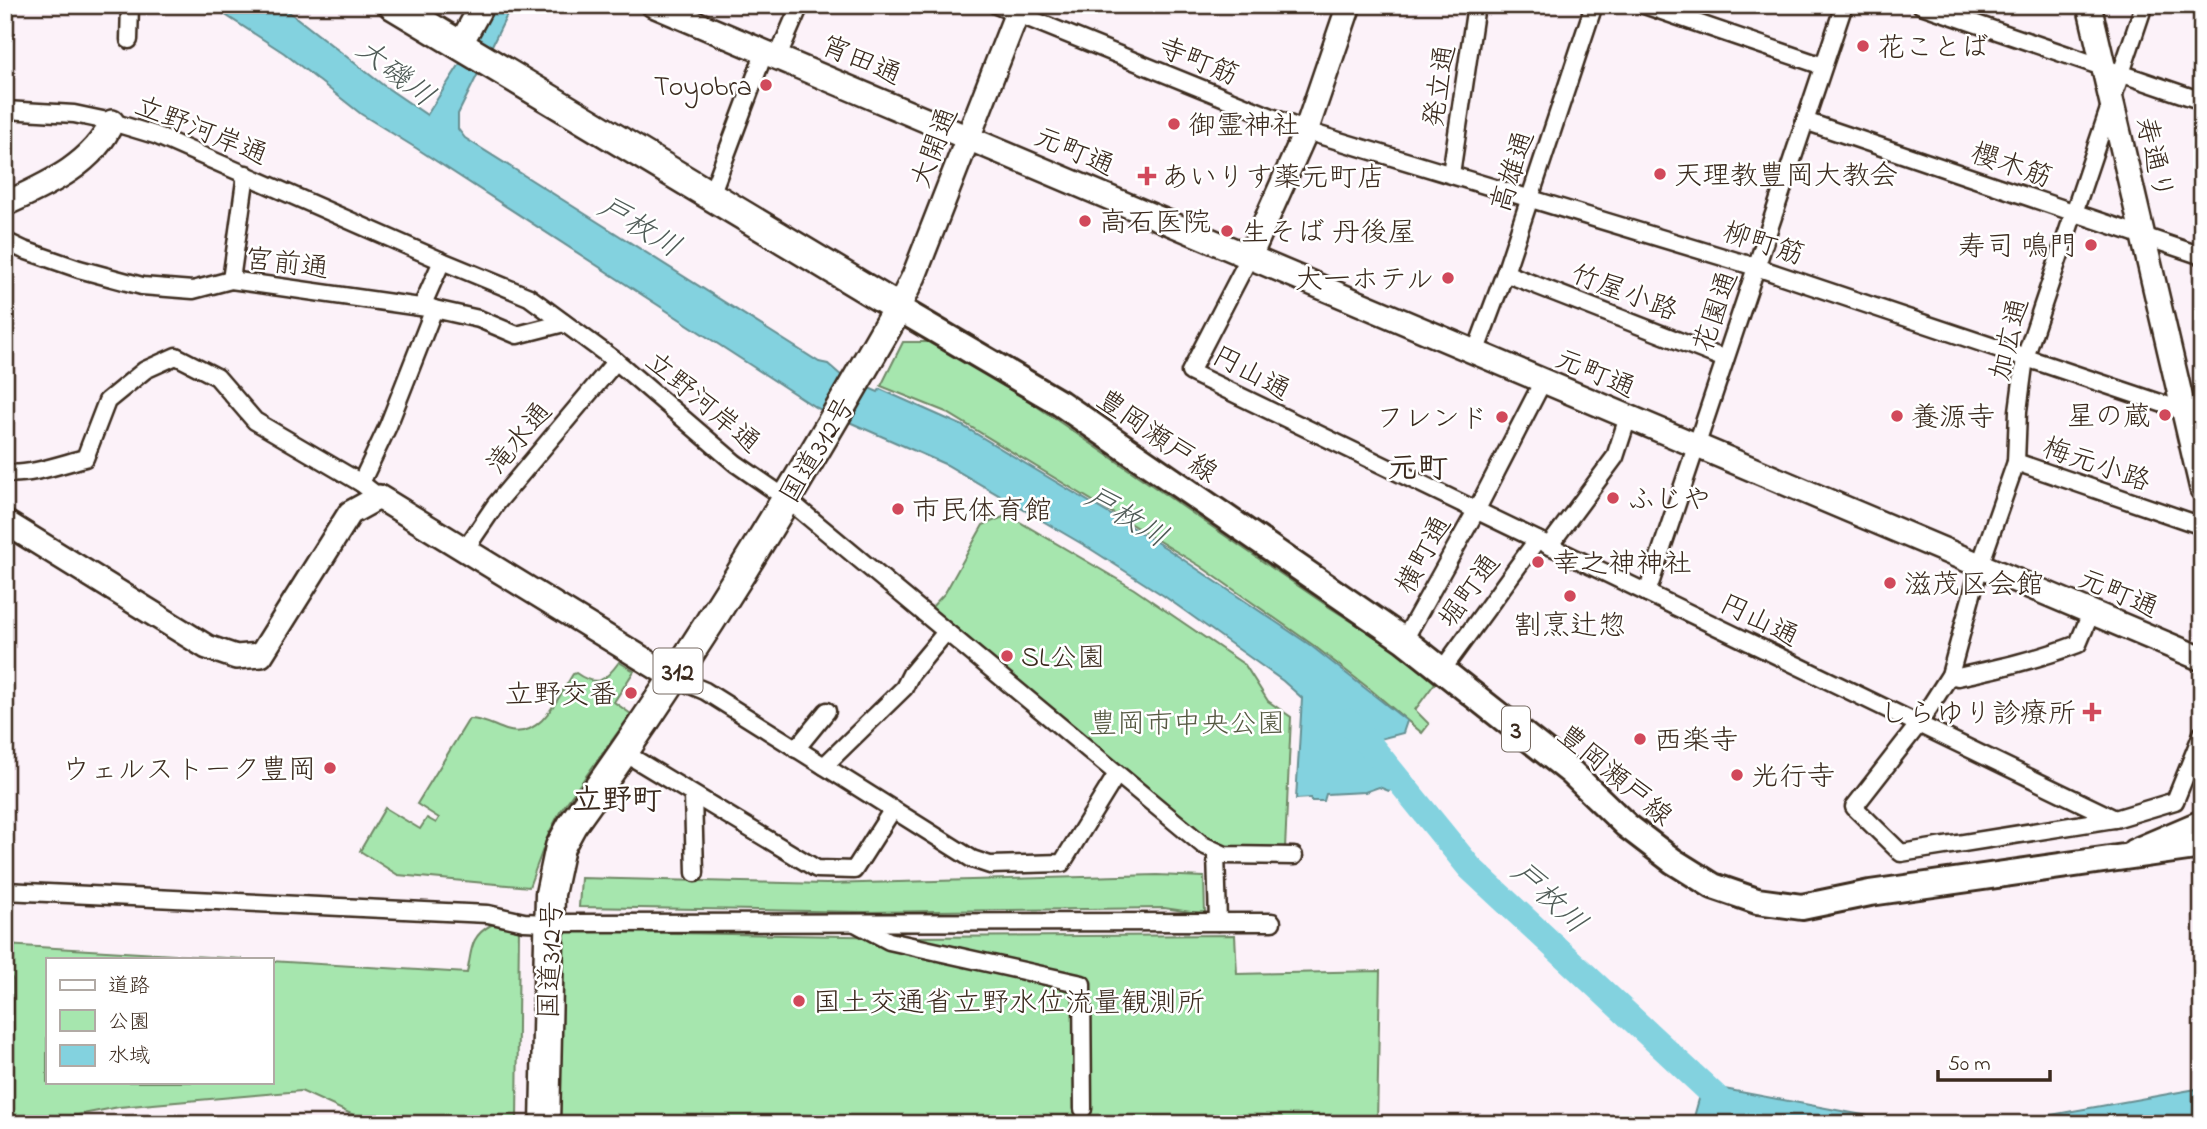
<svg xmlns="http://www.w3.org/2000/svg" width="2207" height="1129" font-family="'Indie Flower','Klee One',sans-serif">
	<rect width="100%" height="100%" fill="#fcf2f9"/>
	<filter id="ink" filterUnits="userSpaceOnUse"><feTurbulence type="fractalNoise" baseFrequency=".0143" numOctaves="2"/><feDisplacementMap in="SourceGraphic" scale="14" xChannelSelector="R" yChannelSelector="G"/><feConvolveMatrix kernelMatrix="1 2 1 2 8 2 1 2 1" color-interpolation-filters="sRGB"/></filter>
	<g filter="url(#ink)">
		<g fill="#a6e6ae" stroke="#708866" stroke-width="2">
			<polygon points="903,342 934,342 1013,390 1329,607 1398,651 1435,683 1415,710 1429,724 1422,733 1371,690 1313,645 1200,566 946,412 881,386"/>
			<polygon points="1008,515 1134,589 1245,665 1268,701 1291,717 1285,849 1246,850 1215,846 930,609 945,593 983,525"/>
			<path d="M619 662 634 671 614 702 631 714 560 812 549 833 529 887 398 875 360 851 385 808 420 829 427 818 436 823 439 818 417 804 469 719C481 718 494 726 506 730 540 741 558 698 573 674L576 673C597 688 606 680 619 662Z"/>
			<polygon points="1157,875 1204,877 1205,914 1164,908 865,912 579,907 581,878 826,884"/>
			<path d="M491 925H519L517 1124H373L301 1091 119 1107 31 1124H5V1091L8 1090 13 1070V980L5 967V945L242 959H47V1082H271V961L467 973C472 951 469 937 491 925Z"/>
			<polygon points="559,931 905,937 1235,935 1237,974 1380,971 1377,1124 558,1124"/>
		</g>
		<g fill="#83d2df" stroke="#668f92" stroke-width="2">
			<path d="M210 5H280L383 85 427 115C450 78 475 43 496 5H512L458 114V129L465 138 819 362 828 364 843 377 878 392 880 389 963 426 1166 548 1310 645 1407 721 1403 733 1372 741 1373 759 1398 783 1389 791 1379 787 1365 792 1326 794 1324 801H1311V798L1296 799 1302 698 1283 681 1164 596 1089 548 947 465 815 407 416 148 361 114 284 53Z"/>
			<polygon points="1703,1085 1868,1116 2022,1120 2202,1088 2202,1124 1692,1124"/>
		</g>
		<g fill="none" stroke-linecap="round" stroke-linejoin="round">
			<polyline stroke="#83d2df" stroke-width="26" points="1347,721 1370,745 1470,868 1745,1124"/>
			<defs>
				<g id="street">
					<polyline points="996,5 1306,131 1756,267 2202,417"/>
					<polyline points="1644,5 1823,66"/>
					<polyline points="1921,5 2202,101"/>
					<polyline points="129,40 130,5"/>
					<polyline points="778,56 800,5"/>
					<polyline points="5,110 74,114 112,122 155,135 442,261 529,297 616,361 735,463 787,499 1203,845 1225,855 1294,856"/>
					<polyline points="1805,121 2202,256"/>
					<polyline points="1451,174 1476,5"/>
					<polyline points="711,195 765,51"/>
					<polyline points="5,241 24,250 79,269 142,286 193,290 231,280 434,309 479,319 517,335 564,323"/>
					<polyline points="1250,256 1190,372 2115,819 2175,801 2202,734"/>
					<polyline points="1505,273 1725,359"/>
					<polyline points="231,280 246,174"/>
					<polyline points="1475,353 1505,273 1594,5"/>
					<polyline points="2016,462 2202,526"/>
					<path d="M5 473C30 476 61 464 85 458L107 401 145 370 176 356 217 377 255 421 361 483 379 497"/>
					<polyline points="361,483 388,426 434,309 423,304 442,261"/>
					<polyline points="1549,546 1615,457 1628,417"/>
					<polyline points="464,551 496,504 616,361"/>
					<polyline points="1647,593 1844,5"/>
					<polyline points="1404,640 1476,511 1543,381"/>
					<polyline points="1442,670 1537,540"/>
					<path d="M1950 675 1958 677C1999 668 2039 659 2078 644L2091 613"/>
					<polyline points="674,678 705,691 972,859 990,865 1062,863 1117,774"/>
					<polyline points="796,749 827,711"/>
					<polyline points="623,752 817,869 854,870 893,809"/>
					<polyline points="824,766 904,688 911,674 946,632"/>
					<polyline points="693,795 695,873"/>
					<polyline points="2114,819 1901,853 1854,807 1918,725 1950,675 1980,565 2016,462 2018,411 2025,358 2144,5"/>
					<polyline points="1216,853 1218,922"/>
					<polyline points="5,891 488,914 524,922 548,923 1272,922"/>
					<polyline points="855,923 889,941 1082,984 1083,1109"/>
				</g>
				<g id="secondary">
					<polyline points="653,5 2202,659"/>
					<polyline points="2089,5 2202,489"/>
					<polyline points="460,45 482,5"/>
					<path d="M5 204C46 185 93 165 112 122"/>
					<polyline points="1250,256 1306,131 1349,5"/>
					<polyline points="898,308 914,276 1020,5"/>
					<polyline points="5,522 207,647 236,657 261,655 350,513 379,497 674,678"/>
					<polyline points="2134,851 2202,822"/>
				</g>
				<polyline id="primary" points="898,308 1060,403 1404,640 1571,772 1626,825 1673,861 1713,886 1757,901 1802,907 1870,893 2202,846"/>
				<path id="highway" d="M393 5 898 308C797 485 692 660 572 825L560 847 550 894 545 1124"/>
			</defs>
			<use href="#street" stroke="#3b2a1e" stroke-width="21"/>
			<use href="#secondary" stroke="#3b2a1e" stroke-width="28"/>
			<use href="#primary" stroke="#3b2a1e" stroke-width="30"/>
			<use href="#highway" stroke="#3b2a1e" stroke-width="33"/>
			<use href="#street" stroke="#fff" stroke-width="16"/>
			<use href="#secondary" stroke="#fff" stroke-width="23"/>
			<use href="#primary" stroke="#fff" stroke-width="24"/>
			<use href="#highway" stroke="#fff" stroke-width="28"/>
		</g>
	</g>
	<g fill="#d1495b" stroke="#fff" stroke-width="2.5">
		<circle cx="1863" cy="46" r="7"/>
		<circle cx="766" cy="85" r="7"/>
		<circle cx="1174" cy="124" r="7"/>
		<circle cx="1660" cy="174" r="7"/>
		<path d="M1143.5 165.5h7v7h7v7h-7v7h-7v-7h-7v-7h7z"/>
		<circle cx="1085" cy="221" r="7"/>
		<circle cx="1227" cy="231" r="7"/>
		<circle cx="2091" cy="245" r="7"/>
		<circle cx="1448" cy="278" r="7"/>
		<circle cx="2165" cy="415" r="7"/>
		<circle cx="1897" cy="416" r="7"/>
		<circle cx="1502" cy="417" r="7"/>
		<circle cx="1613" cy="498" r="7"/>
		<circle cx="898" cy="509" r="7"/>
		<circle cx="1538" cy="562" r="7"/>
		<circle cx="1890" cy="583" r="7"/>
		<circle cx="1570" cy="596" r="7"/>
		<circle cx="1007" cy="656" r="7"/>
		<circle cx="631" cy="693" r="7"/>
		<path d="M2088.5 701.5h7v7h7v7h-7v7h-7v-7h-7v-7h7z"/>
		<circle cx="1640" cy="739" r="7"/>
		<circle cx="330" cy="768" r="7"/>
		<circle cx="1737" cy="775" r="7"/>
		<circle cx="799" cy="1001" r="7"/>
	</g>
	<g text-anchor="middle" stroke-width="5" stroke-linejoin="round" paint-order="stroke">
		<g fill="#fff" stroke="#766a62" stroke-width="2">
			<rect x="653.5" y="648.5" width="49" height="45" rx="5"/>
			<rect x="1502" y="706.5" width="28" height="45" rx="5"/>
		</g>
		<g font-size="26" font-weight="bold" fill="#3b2a1e">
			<text x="678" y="680">312</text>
			<text x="1516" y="738">3</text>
		</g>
		<g font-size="28" fill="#3b2a1e" stroke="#fff" text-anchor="start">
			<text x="1877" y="56">花ことば</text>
			<text x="752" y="95" text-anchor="end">Toyobra</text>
			<text x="1188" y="134">御霊神社</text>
			<text x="1674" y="184">天理教豊岡大教会</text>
			<text x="1161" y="186">あいりす薬元町店</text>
			<text x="1099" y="231">高石医院</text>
			<text x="1241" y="241">生そば 丹後屋</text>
			<text x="2077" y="255" text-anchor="end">寿司 鳴門</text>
			<text x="1434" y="288" text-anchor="end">大一ホテル</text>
			<text x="2151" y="425" text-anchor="end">星の蔵</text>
			<text x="1911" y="426">養源寺</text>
			<text x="1488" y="427" text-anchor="end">フレンド</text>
			<text x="1627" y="508">ふじや</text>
			<text x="912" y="519">市民体育館</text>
			<text x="1552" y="572">幸之神神社</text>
			<text x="1904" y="593">滋茂区会館</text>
			<text x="1570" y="634" text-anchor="middle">割烹辻惣</text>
			<text x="1021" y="666">SL公園</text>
			<text x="617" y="703" text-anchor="end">立野交番</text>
			<text x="2076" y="722" text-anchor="end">しらゆり診療所</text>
			<text x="1654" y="749">西楽寺</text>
			<text x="316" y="778" text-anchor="end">ウェルストーク豊岡</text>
			<text x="1751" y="785">光行寺</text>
			<text x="813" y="1011">国土交通省立野水位流量観測所</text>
		</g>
		<g font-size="28" fill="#3b2a1e" stroke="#fff">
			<text transform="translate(862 59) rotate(23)" y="10">宵田通</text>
			<text transform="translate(1199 60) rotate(22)" y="10">寺町筋</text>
			<text transform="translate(1438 86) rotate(-81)" y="10">発立通</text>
			<text transform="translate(202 129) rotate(22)" y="10">立野河岸通</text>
			<text transform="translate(933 147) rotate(-69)" y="10">大開通</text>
			<text transform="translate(1075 150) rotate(23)" y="10">元町通</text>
			<text transform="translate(2156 158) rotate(77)" y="10">寿通り</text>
			<text transform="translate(2012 164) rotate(19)" y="10">櫻木筋</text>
			<text transform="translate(1511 171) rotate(-72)" y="10">高雄通</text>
			<text transform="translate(1764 242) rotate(18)" y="10">柳町筋</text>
			<text transform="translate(287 262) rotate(7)" y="10">宮前通</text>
			<text transform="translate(1625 291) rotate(21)" y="10">竹屋小路</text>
			<text transform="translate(1714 311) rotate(-71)" y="10">花園通</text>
			<text transform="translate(2008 339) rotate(-76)" y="10">加広通</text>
			<text transform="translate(1252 372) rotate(28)" y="10">円山通</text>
			<text transform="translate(1596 372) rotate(23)" y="10">元町通</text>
			<text transform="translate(704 401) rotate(40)" y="10">立野河岸通</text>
			<text transform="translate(1158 435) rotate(35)" y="10">豊岡瀬戸線</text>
			<text transform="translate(518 437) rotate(-50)" y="10">滝水通</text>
			<text transform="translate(816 449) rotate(-59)" y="10">国道312号</text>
			<text transform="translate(2097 463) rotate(19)" y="10">梅元小路</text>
			<text transform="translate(1422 554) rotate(-61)" y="10">横町通</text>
			<text transform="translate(1468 590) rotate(-54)" y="10">堀町通</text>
			<text transform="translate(2119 592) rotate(23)" y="10">元町通</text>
			<text transform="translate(1760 619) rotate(26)" y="10">円山通</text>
			<text transform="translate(1616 774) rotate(40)" y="10">豊岡瀬戸線</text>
			<text transform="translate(549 960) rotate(-88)" y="10">国道312号</text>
		</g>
		<g font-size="28" fill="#565942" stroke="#fff">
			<text x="1187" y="732">豊岡市中央公園</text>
		</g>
		<g font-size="30" font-style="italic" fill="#515c58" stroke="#fff">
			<text transform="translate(396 72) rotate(38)" y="10">大磯川</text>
			<text transform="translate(640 226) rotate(31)" y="10">戸枚川</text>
			<text transform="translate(1127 516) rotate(31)" y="10">戸枚川</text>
			<text transform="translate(1550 897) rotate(43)" y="10">戸枚川</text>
		</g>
		<g font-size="30" font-weight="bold" fill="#3b2a1e" stroke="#fff">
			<text x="1418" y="477">元町</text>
			<text x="617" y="809">立野町</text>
		</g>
	</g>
	<rect width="2207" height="1129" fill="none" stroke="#fff" stroke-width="28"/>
	<rect x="14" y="14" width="2179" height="1101" fill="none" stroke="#3b2a1e" stroke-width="2.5" filter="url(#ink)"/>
	<rect x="46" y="958" width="228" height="126" fill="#ffffff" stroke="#b1aaa5" stroke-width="2"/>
	<rect x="60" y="980" width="35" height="10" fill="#ffffff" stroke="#b1aaa5" stroke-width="2"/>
	<text x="108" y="992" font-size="21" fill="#3b2a1e">道路</text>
	<rect x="60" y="1010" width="35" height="21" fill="#a6e6ae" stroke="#b1aaa5" stroke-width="2"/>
	<text x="108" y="1028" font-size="21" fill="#3b2a1e">公園</text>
	<rect x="60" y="1045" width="35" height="21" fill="#83d2df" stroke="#b1aaa5" stroke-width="2"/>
	<text x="108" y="1062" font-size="21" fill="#3b2a1e">水域</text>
	<path d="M1938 1070v10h112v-10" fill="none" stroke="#3b2a1e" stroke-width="3.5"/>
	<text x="1948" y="1070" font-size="21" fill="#3b2a1e" stroke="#ffffff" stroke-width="5" paint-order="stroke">50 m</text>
</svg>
